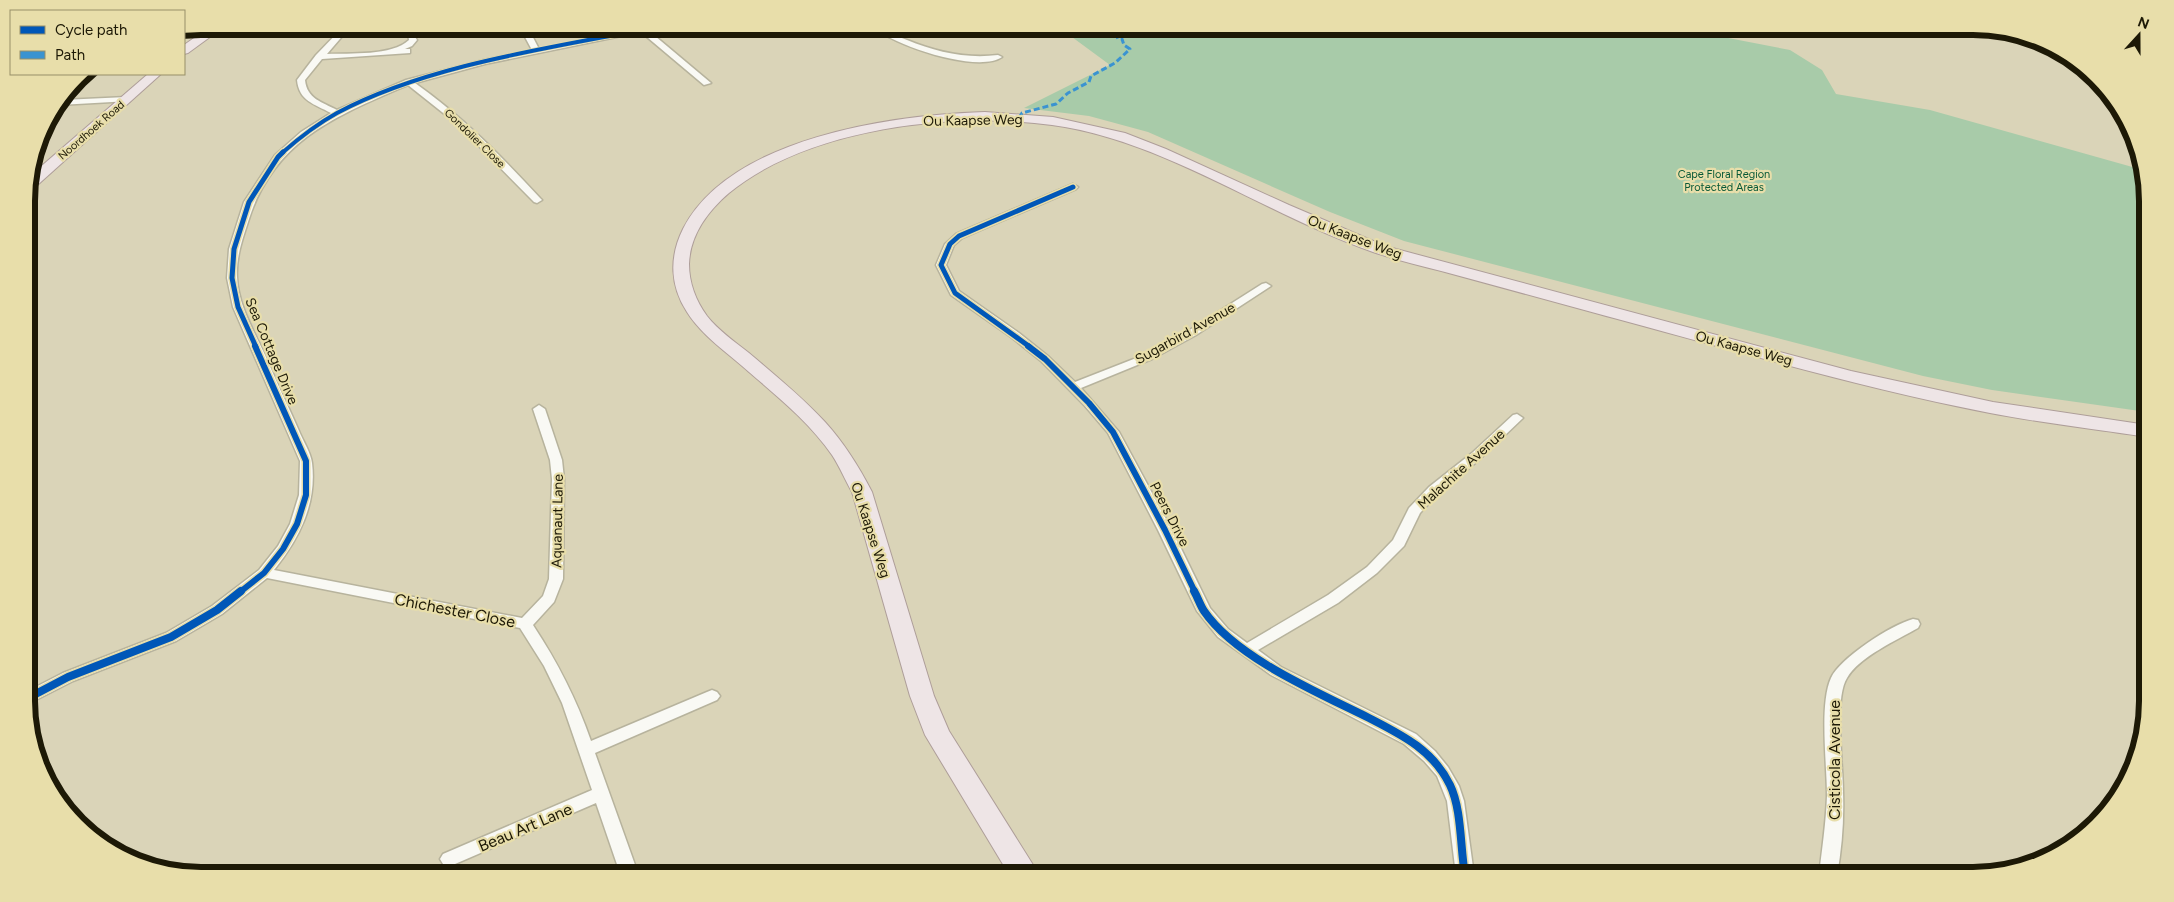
<svg xmlns="http://www.w3.org/2000/svg" width="2174" height="902" font-family="Figtree,sans-serif">
	<rect width="100%" height="100%" fill="#dad4b8"/>
	<polygon fill="#a8cba9" points="1057,26 1466,26 1524,30 1595,26 1666,26 1790,50 1822,70 1836,94 1930,110 2143,170 2146,179 2147,412 1992,390 1923,376 1404,241 1330,212 1148,132 1089,116 1024,108 1110,65"/>
	<g fill="none" stroke-linecap="round" stroke-linejoin="round">
		<defs>
			<g id="minor">
				<path d="M344 26H351L327 54C350 53 392 56 409 40L408 34 417 31 421 33 415 37 417 40 412 46 405 49H410V53L322 59 305 80C307 99 322 102 337 110L406 80 484 60 532 50 519 26H527L539 49 650 26H665L649 31 711 83 704 85 641 32 485 64 415 83C462 116 501 156 540 198L542 200 537 203 534 202 457 124 408 85C336 116 273 140 248 222 242 240 236 258 237 277 238 305 254 331 265 355 276 381 288 406 299 431 303 441 311 453 312 463 317 504 299 539 274 570L522 618 543 596 549 579 552 479 550 460 533 409 539 405 545 409 562 460 564 479 563 579 554 602 533 625C558 663 576 698 591 741L707 692 712 690 717 692 720 696 717 700 595 753 639 876H621L596 803 455 864 449 867 443 864 440 859 443 854 592 790 562 703 544 666 520 628 267 578 222 614 176 641 73 681 28 704V691L63 673 166 633 212 606 259 570 278 546 290 524 299 495 300 461 233 307 227 278 229 249 244 202 275 155 301 132 331 113C314 104 299 101 297 80L316 55Z"/>
				<path d="M872 26C885 26 895 36 907 40 936 52 966 59 998 55L1002 57C978 74 892 45 872 26Z"/>
				<polygon points="127,97 130,97 130,101 59,105 62,100"/>
				<polygon points="1073,184 1078,187 1076,189 962,238 954,245 946,265 959,291 1019,333 1049,357 1075,382 1144,355 1188,331 1262,284 1266,283 1271,286 1196,335 1152,359 1081,388 1119,432 1172,530 1210,608 1228,629 1247,643 1328,595 1367,567 1393,540 1409,508 1429,487 1472,453 1513,415 1517,414 1523,418 1480,459 1439,493 1420,513 1404,546 1377,573 1338,603 1258,650 1281,667 1416,734 1435,751 1448,767 1459,786 1464,801 1474,875 1456,875 1447,801 1437,776 1424,761 1404,744 1271,675 1218,637 1197,611 1158,530 1108,433 1085,406 1041,361 1011,337 951,295 936,265 945,244 956,234"/>
				<path d="M1913 619 1918 620 1920 624 1918 628C1897 640 1859 657 1847 678 1834 698 1843 766 1843 792 1844 820 1842 848 1837 875H1819C1822 849 1826 823 1827 796 1827 765 1819 704 1831 678 1840 658 1891 625 1913 619Z"/>
			</g>
			<g id="primary">
				<polygon points="211,26 225,26 188,53 184,54 184,45"/>
				<polygon points="148,74 161,74 33,189 27,190 30,176"/>
				<path d="M985 112 1053 117 1125 133 1166 149 1289 205 1385 246 1851 371 1993 402 2147 425V437C2095 429 2041 423 1990 413 1858 387 1729 349 1599 314 1548 300 1497 286 1445 272 1421 266 1396 260 1373 252 1266 215 1164 140 1052 125 954 111 808 128 729 193 708 211 690 235 689 264 689 283 696 301 707 316 718 330 735 342 749 353 775 375 802 397 825 422 845 444 859 467 872 492L934 696 949 731 1040 876H1010L925 735 910 696 852 492C845 480 840 467 832 455 810 423 778 397 749 372 728 353 702 336 687 312 670 286 669 257 683 229 730 137 893 115 985 112Z"/>
			</g>
		</defs>
		<use href="#minor" stroke="#b7b39d" stroke-width="3"/>
		<use href="#primary" stroke="#ae9e99" stroke-width="2"/>
		<use href="#minor" fill="#f9f9f4" fill-rule="evenodd"/>
		<use href="#primary" fill="#eee5e6" fill-rule="evenodd"/>
		<polyline stroke="#3a93d1" stroke-width="3" stroke-dasharray="6 3" stroke-linecap="butt" points="1019,118 1022,113 1056,104 1068,93 1089,82 1091,76 1115,63 1130,49 1124,45 1122,39 1118,39 1114,31 1115,26"/>
		<defs>
			<path id="cycleway-far3" d="M282 153C299 138 317 124 337 113 431 63 558 47 662 26"/>
			<g id="cycleway-far2">
				<polyline points="256,347 238,307 232,278 234,249 249,202 278,157 283,152"/>
				<polyline points="1030,347 955,293 941,265 950,244 959,236 1073,187"/>
			</g>
			<g id="cycleway-far1">
				<polyline points="1028,346 1045,359 1089,403 1113,432 1165,530 1195,592"/>
				<polyline points="240,592 264,573 283,549 297,524 306,495 306,461 255,346"/>
			</g>
			<g id="cycleway">
				<path d="M1194 591C1198 598 1200 605 1204 611 1236 658 1319 693 1369 718 1402 735 1433 750 1450 785 1462 810 1460 847 1465 875"/>
				<polyline points="28,698 68,677 171,637 217,610 241,591"/>
			</g>
		</defs>
		<use href="#cycleway-far3" stroke="#e8deaa" stroke-width="5.5"/>
		<use href="#cycleway-far2" stroke="#e8deaa" stroke-width="8"/>
		<use href="#cycleway-far1" stroke="#e8deaa" stroke-width="9"/>
		<use href="#cycleway" stroke="#e8deaa" stroke-width="11"/>
		<use href="#cycleway-far3" stroke="#0057b8" stroke-width="4"/>
		<use href="#cycleway-far2" stroke="#0057b8" stroke-width="5"/>
		<use href="#cycleway-far1" stroke="#0057b8" stroke-width="6"/>
		<use href="#cycleway" stroke="#0057b8" stroke-width="8"/>
	</g>
	<g text-anchor="middle" stroke-width="4.5" stroke-linejoin="round" paint-order="stroke">
		<g font-size="11" fill="#1d1906" stroke="#e8deaa">
			<text transform="translate(91 130) rotate(-41)" y="4">Noordhoek Road</text>
			<text transform="translate(475 138) rotate(44)" y="4">Gondolier Close</text>
		</g>
		<g font-size="11" fill="#085937" stroke="#e8deaa">
			<text x="1724" y="178">Cape Floral Region<tspan x="1724" dy="13">Protected Areas</tspan></text>
		</g>
		<g font-size="14" fill="#1d1906" stroke="#e8deaa">
			<text transform="translate(973 120) rotate(-1)" y="5">Ou Kaapse Weg</text>
			<text transform="translate(1355 237) rotate(21)" y="5">Ou Kaapse Weg</text>
			<text transform="translate(1185 333) rotate(-29)" y="5">Sugarbird Avenue</text>
			<text transform="translate(1744 348) rotate(15)" y="5">Ou Kaapse Weg</text>
			<text transform="translate(272 351) rotate(67)" y="5">Sea Cottage Drive</text>
			<text transform="translate(1461 469) rotate(-42)" y="5">Malachite Avenue</text>
			<text transform="translate(1170 514) rotate(63)" y="5">Peers Drive</text>
			<text transform="translate(557 521) rotate(-89)" y="5">Aquanaut Lane</text>
			<text transform="translate(871 530) rotate(72)" y="5">Ou Kaapse Weg</text>
		</g>
		<g font-size="16" fill="#1d1906" stroke="#e8deaa">
			<text transform="translate(455 610) rotate(11)" y="6">Chichester Close</text>
			<text transform="translate(1834 760) rotate(-90)" y="6">Cisticola Avenue</text>
			<text transform="translate(525 827) rotate(-23)" y="6">Beau Art Lane</text>
		</g>
	</g>
	<path d="M0 0H2174V902H0ZM201 35H1973A166 166 0 0 1 2139 201V701A166 166 0 0 1 1973 867H201A166 166 0 0 1 35 701V201A166 166 0 0 1 201 35Z" fill="#e8deaa" fill-rule="evenodd"/>
	<path fill="none" stroke="#1d1906" stroke-width="6" d="M201 35H1973A166 166 0 0 1 2139 201V701A166 166 0 0 1 1973 867H201A166 166 0 0 1 35 701V201A166 166 0 0 1 201 35Z"/>
	<rect x="10" y="10" width="175" height="65" fill="#e8deaa" stroke="#978f68"/>
	<rect x="20" y="26" width="25" height="8" fill="#0057b8" stroke="#978f68"/>
	<text x="55" y="35" font-size="15" fill="#1d1906">Cycle path</text>
	<rect x="20" y="51" width="25" height="8" fill="#3a93d1" stroke="#978f68"/>
	<text x="55" y="60" font-size="15" fill="#1d1906">Path</text>
	<g transform="translate(2139 35) rotate(21)" stroke="#e8deaa" stroke-width="4" paint-order="stroke">
	<path d="M0-4L9 19L0 12L-9 19Z" fill="#1d1906"/>
	<text y="-8" font-size="14" font-weight="bold" text-anchor="middle" fill="#1d1906">N</text>
	</g>
</svg>
